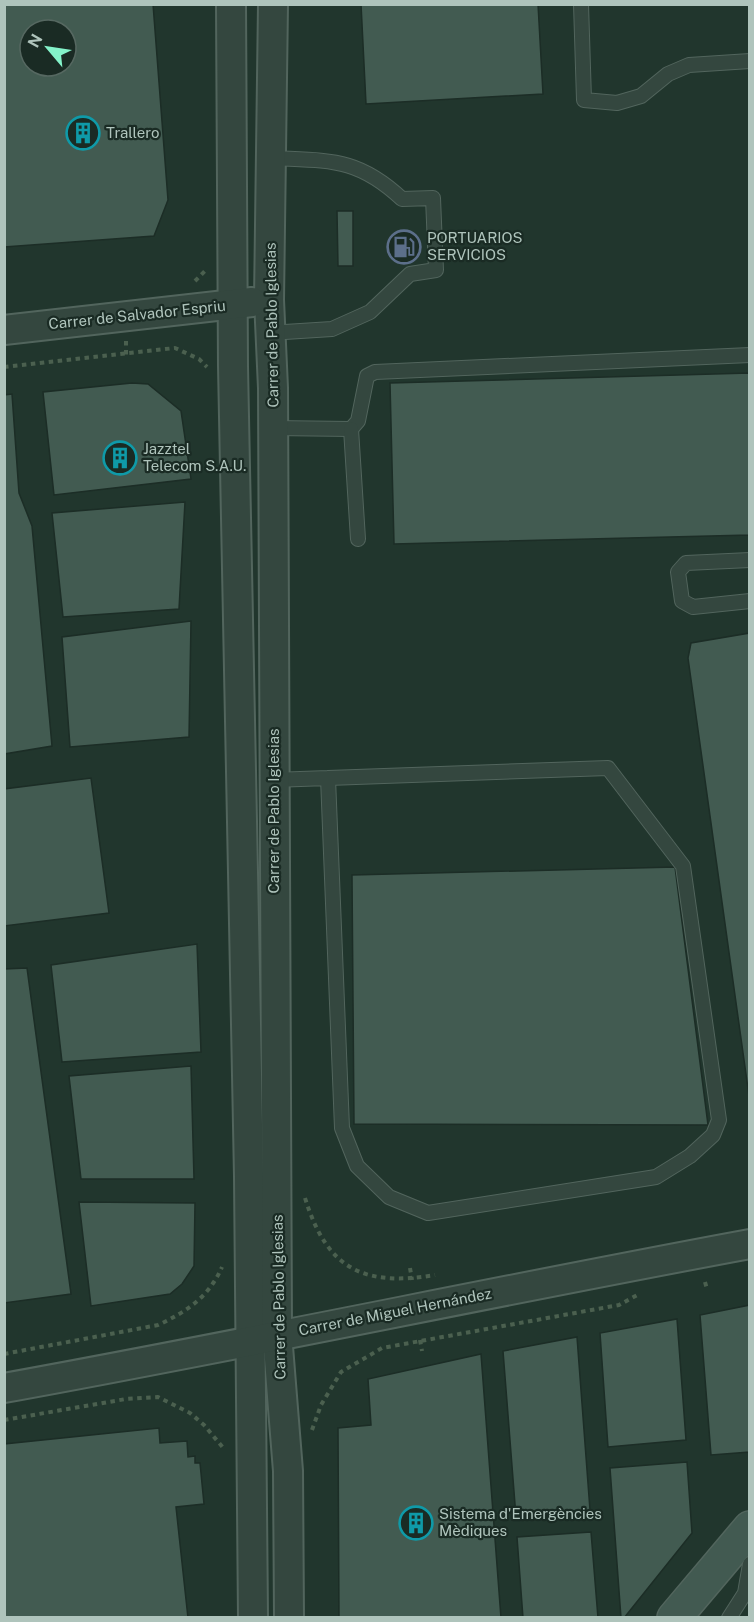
<svg xmlns="http://www.w3.org/2000/svg" width="754" height="1622" font-family="'Public Sans',sans-serif">
	<rect width="100%" height="100%" fill="#21362d"/>
	<g fill="#425b51" stroke="#1c2d26" stroke-width="1.5" fill-rule="evenodd">
		<path d="M4 4H153L168 200 154 236 4 247ZM30 30H66V66H30Z"/>
		<polygon points="361,4 538,4 543,94 366,104"/>
		<polygon points="337,211 353,211 353,266 338,266"/>
		<polygon points="750,373 750,535 394,544 390,383"/>
		<polygon points="132,383 148,384 181,411 191,479 54,495 43,392"/>
		<polygon points="12,394 19,493 32,526 52,746 4,754 4,395"/>
		<polygon points="185,502 179,609 63,617 52,513"/>
		<polygon points="191,621 189,737 70,747 62,637"/>
		<polygon points="750,633 750,1103 688,658 691,643"/>
		<polygon points="91,778 109,913 4,926 4,789"/>
		<polygon points="675,867 708,1125 354,1124 352,875"/>
		<polygon points="197,944 201,1052 62,1062 51,965"/>
		<polygon points="27,968 71,1294 4,1303 4,969"/>
		<polygon points="191,1066 194,1179 81,1179 69,1076"/>
		<polygon points="79,1202 195,1203 194,1266 182,1284 170,1294 91,1306"/>
		<polygon points="750,1305 750,1452 711,1455 700,1315"/>
		<polygon points="677,1319 686,1440 608,1447 600,1333"/>
		<polygon points="577,1337 590,1510 516,1517 503,1351"/>
		<polygon points="481,1354 501,1618 339,1618 338,1428 371,1425 368,1379"/>
		<polygon points="159,1428 160,1443 187,1441 188,1457 195,1456 195,1463 200,1463 204,1504 176,1507 188,1618 4,1618 4,1444"/>
		<polygon points="687,1462 692,1533 624,1618 621,1618 610,1468"/>
		<polygon points="591,1532 598,1618 523,1618 517,1537"/>
	</g>
	<g fill="none" stroke-linecap="round" stroke-linejoin="round">
		<defs>
			<g id="lane">
				<polyline points="581,4 584,100 617,103 641,96 668,74 689,65 750,61"/>
				<path d="M269 333 332 329 370 312 410 274 436 270 433 198 402 199C357 157 329 161 271 158"/>
				<polyline points="273,428 351,429 358,421 367,376 375,372 750,355"/>
				<polyline points="351,429 358,539"/>
				<polyline points="750,560 686,563 678,572 682,601 693,607 750,601"/>
				<polyline points="273,780 328,778 608,768 683,866 719,1120 713,1135 690,1156 656,1177 428,1213 389,1197 357,1166 342,1128 328,778"/>
				<polyline points="729,1618 745,1593 750,1564"/>
			</g>
			<g id="street">
				<polyline points="231,4 233,366 249,1176 253,1618"/>
				<polyline points="273,4 269,300 273,388 277,1334 288,1471 289,1618"/>
				<polyline points="4,330 252,302"/>
				<path d="M4 1388C253 1343 501 1290 750 1244"/>
			</g>
			<polyline id="secondary" points="674,1618 750,1528"/>
		</defs>
		<use href="#lane" stroke="#52655d" stroke-width="16"/>
		<use href="#street" stroke="#52655d" stroke-width="32"/>
		<use href="#secondary" stroke="#52655d" stroke-width="36"/>
		<g stroke="#4b604f" stroke-width="4" stroke-dasharray="4.5 4.5" stroke-linecap="butt">
			<polyline points="195,281 206,270"/>
			<polyline points="126,341 126,356"/>
			<polyline points="4,367 175,348 199,359 207,367"/>
			<path d="M305 1198C327 1269 363 1287 435 1275"/>
			<polyline points="410,1268 412,1280"/>
			<polyline points="705,1282 707,1289"/>
			<polyline points="420,1340 422,1351"/>
			<path d="M4 1354 158 1325C186 1312 209 1297 222 1267"/>
			<polyline points="4,1420 126,1399 158,1397 190,1413 204,1425 225,1450"/>
			<polyline points="312,1430 321,1405 341,1372 382,1348 619,1305 639,1294"/>
		</g>
		<use href="#lane" stroke="#34473f" stroke-width="14"/>
		<use href="#street" stroke="#34473f" stroke-width="28"/>
		<use href="#secondary" stroke="#425a51" stroke-width="33"/>
	</g>
	<defs>
		<symbol id="building-ring" viewBox="-11 -11 22 22"><circle r="9.5" fill="#1a2b24" stroke="#0f9aa8" stroke-width="1.5"/><path d="M-4-6H4V6H1V3H-1V6H-4ZM-2.5-4.3h1.7v1.8h-1.7ZM.8-4.3h1.7v1.8H.8ZM-2.5-1h1.7V.8h-1.7ZM.8-1h1.7V.8H.8Z" fill="#0f9aa8"/></symbol>
		<symbol id="fuel-ring" viewBox="-11 -11 22 22"><circle r="9.5" fill="#1a2b24" stroke="#5c6f8a" stroke-width="1.5"/><path d="M-5.5-6h7V0h2V4h1.3V-2.5L3-4.5l.8-.8L6-3V5H2.5V1h-1V6h-7ZM-4.2-4.7v3.2H.2V-4.7Z" fill="#5c6f8a"/></symbol>
	</defs>
	<g fill-rule="evenodd">
		<use href="#building-ring" x="64" y="114" width="38" height="38"/>
		<use href="#fuel-ring" x="385" y="228" width="38" height="38"/>
		<use href="#building-ring" x="101" y="439" width="38" height="38"/>
		<use href="#building-ring" x="397" y="1504" width="38" height="38"/>
	</g>
	<g text-anchor="middle" stroke-width="4.5" stroke-linejoin="round" paint-order="stroke">
		<g font-size="15" fill="#afc4bc" stroke="#1a2b24" text-anchor="start">
			<text x="106" y="138">Trallero</text>
			<text x="427" y="243">PORTUARIOS<tspan x="427" dy="17">SERVICIOS</tspan></text>
			<text x="143" y="454">Jazztel<tspan x="143" dy="17">Telecom S.A.U.</tspan></text>
			<text x="439" y="1519">Sistema d'Emergències<tspan x="439" dy="17">Mèdiques</tspan></text>
		</g>
		<g font-size="15" fill="#afc4bc" stroke="#1a2b24">
			<text transform="translate(137 315) rotate(-6)" y="5">Carrer de Salvador Espriu</text>
			<text transform="translate(272 325) rotate(-91)" y="5">Carrer de Pablo Iglesias</text>
			<text transform="translate(274 811) rotate(-90)" y="5">Carrer de Pablo Iglesias</text>
			<text transform="translate(279 1297) rotate(-91)" y="5">Carrer de Pablo Iglesias</text>
			<text transform="translate(395 1312) rotate(-11)" y="5">Carrer de Miguel Hernández</text>
		</g>
	</g>
	<rect width="754" height="1622" fill="none" stroke="#afc4bc" stroke-width="12"/>
	<g transform="translate(48 48) rotate(299)"><circle r="28" fill="#1a2b24" stroke="#566861" stroke-width="1.5"/>
	<path d="M0-4.5L10 22L0 15L-10 22Z" fill="#84f3ca"/>
	<text y="-9" font-size="16" font-weight="bold" text-anchor="middle" fill="#afc4bc">N</text>
	</g>
</svg>
